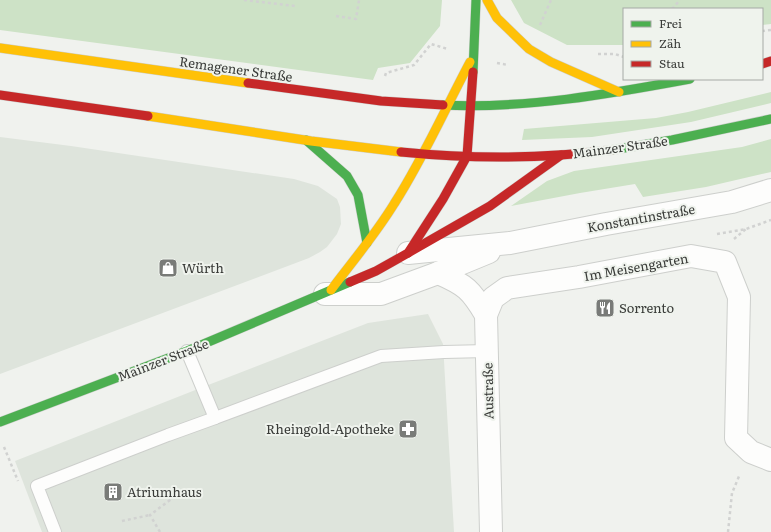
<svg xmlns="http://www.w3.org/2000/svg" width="771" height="532" font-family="Literata,serif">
	<rect width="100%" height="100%" fill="#f0f2ee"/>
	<g fill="#dee4dc">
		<polygon points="0,137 71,146 294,179 318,186 337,199 340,207 341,224 337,234 327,247 320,252 309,258 0,374"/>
		<polygon points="428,314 443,344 454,532 42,532 15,461 203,387 368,323"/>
	</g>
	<g fill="#cde2c6">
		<polygon points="0,0 442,0 440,26 410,63 378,68 373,80 0,30"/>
		<polygon points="511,0 771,0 771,24 762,25 762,9 624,9 624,45 567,45 524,23"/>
		<polygon points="771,92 771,103 691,122 592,137 522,140 524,129 656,118 688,112"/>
		<polygon points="771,139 771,172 706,187 643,197 635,184 580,193 511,206 547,181 574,171 742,147"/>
	</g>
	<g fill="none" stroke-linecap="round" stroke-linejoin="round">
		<defs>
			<g id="lane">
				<polyline points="187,351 215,418 381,356 444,352 487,351"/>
				<polyline points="55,532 37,486 168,435 215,418"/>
			</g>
			<g id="street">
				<polyline points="408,253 510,243 606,224 732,202 771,190"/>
				<path d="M438 273C466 285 471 290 486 315L491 532"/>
				<polyline points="325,294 381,294 438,273 489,252"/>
				<polyline points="486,315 493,298 507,288 579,277 691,256 725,262 739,297 736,438 751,452 771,460"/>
			</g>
			<g id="fast">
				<polyline points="473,72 476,0"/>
				<path d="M443 105C526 109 609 94 690 79"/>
				<polyline points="306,140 347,176 358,195 367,243"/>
				<polyline points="612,150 672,140 771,119"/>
				<polyline points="0,422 187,351 350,282"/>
			</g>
			<g id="slow">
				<polyline points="487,0 497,18 529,49 551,62 619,92"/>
				<polyline points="0,48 248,83"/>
				<polyline points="148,116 311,141 401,152"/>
				<path d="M331 290C352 262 375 235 394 204 423 159 445 109 470 62"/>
			</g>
			<g id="jam">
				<polyline points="762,64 771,61"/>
				<polyline points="248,83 381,101 443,105"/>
				<polyline points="0,95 148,116"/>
				<path d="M401 152C471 159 542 159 612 150"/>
				<polyline points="408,253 490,206 561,155"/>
				<polyline points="350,282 376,271 408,253 443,199 467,156 473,72"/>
			</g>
		</defs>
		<use href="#lane" stroke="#cdcfcc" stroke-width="14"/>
		<use href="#street" stroke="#cdcfcc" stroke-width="24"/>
		<use href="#fast" stroke="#cdcfcc" stroke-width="10"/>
		<use href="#slow" stroke="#cdcfcc" stroke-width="10"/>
		<use href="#jam" stroke="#cdcfcc" stroke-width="10"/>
		<g stroke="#d1d2d1" stroke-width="2.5" stroke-dasharray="3 3" stroke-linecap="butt">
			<polyline points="244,0 295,6"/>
			<polyline points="672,9 680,0"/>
			<polyline points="336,16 356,19 359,0"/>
			<polyline points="540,25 551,0"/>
			<polyline points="762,31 771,30"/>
			<polyline points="598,54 615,54 624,57"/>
			<polyline points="497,63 508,65"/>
			<polyline points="385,76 386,73 414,65 431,44 448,49"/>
			<polyline points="717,234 746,229 771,220"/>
			<polyline points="734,239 746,229"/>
			<polyline points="4,447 18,481"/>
			<polyline points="122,521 150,515"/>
			<polyline points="160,532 150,515 182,491"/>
			<polyline points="728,532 732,493 740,474"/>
		</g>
		<use href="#lane" stroke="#fdfdfc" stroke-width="12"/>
		<use href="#street" stroke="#fdfdfc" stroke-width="22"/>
		<use href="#fast" stroke="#4caf50" stroke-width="9"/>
		<use href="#slow" stroke="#ffc107" stroke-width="9"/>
		<use href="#jam" stroke="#c62828" stroke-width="9"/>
	</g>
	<defs>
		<symbol id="shop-square" viewBox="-11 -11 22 22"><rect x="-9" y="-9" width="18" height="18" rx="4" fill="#797b78" stroke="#eff3ed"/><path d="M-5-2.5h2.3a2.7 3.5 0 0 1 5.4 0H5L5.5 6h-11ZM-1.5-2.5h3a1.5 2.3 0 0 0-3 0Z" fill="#fff"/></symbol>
		<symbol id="restaurant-square" viewBox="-11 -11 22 22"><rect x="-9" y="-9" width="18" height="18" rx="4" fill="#797b78" stroke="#eff3ed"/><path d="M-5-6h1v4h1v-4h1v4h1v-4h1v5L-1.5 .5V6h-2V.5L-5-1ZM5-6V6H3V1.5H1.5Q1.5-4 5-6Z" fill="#fff"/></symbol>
		<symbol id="pharmacy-square" viewBox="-11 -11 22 22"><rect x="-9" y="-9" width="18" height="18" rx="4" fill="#797b78" stroke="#eff3ed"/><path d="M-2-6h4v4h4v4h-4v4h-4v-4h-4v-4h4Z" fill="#fff"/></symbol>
		<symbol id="building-square" viewBox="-11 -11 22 22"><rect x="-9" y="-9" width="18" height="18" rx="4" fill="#797b78" stroke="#eff3ed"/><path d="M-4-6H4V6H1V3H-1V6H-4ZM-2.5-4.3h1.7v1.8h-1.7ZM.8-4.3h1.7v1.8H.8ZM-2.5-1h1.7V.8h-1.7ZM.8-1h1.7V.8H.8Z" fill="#fff"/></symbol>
	</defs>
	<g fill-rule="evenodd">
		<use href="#shop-square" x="157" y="257" width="22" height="22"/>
		<use href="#restaurant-square" x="594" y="297" width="22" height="22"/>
		<use href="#pharmacy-square" x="397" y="418" width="22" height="22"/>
		<use href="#building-square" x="102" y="481" width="22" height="22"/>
	</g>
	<g text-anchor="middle" stroke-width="4" stroke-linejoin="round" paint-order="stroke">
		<g font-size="13" fill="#393b38" stroke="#eff3ed">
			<text transform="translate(236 69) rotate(8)" y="5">Remagener Straße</text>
			<text transform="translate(620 147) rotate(-8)" y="5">Mainzer Straße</text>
			<text transform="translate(641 218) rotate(-10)" y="5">Konstantinstraße</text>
			<text transform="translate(636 267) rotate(-10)" y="5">Im Meisengarten</text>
			<text transform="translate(163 360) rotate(-21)" y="5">Mainzer Straße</text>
			<text transform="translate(488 391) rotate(-91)" y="5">Austraße</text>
		</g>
		<g font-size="13" fill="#393b38" stroke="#eff3ed" text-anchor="start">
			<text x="182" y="273">Würth</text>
			<text x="619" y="313">Sorrento</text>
			<text x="394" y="434" text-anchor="end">Rheingold-Apotheke</text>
			<text x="127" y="497">Atriumhaus</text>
		</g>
	</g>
	<rect x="623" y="8" width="140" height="72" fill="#eff3ed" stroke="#a6a9a5"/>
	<rect x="631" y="21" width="20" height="6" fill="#4caf50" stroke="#a6a9a5"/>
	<text x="659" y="28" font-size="12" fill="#393b38">Frei</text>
	<rect x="631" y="41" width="20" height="6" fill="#ffc107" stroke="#a6a9a5"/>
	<text x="659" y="48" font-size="12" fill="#393b38">Zäh</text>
	<rect x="631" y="61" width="20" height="6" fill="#c62828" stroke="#a6a9a5"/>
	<text x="659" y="68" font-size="12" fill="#393b38">Stau</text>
</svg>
